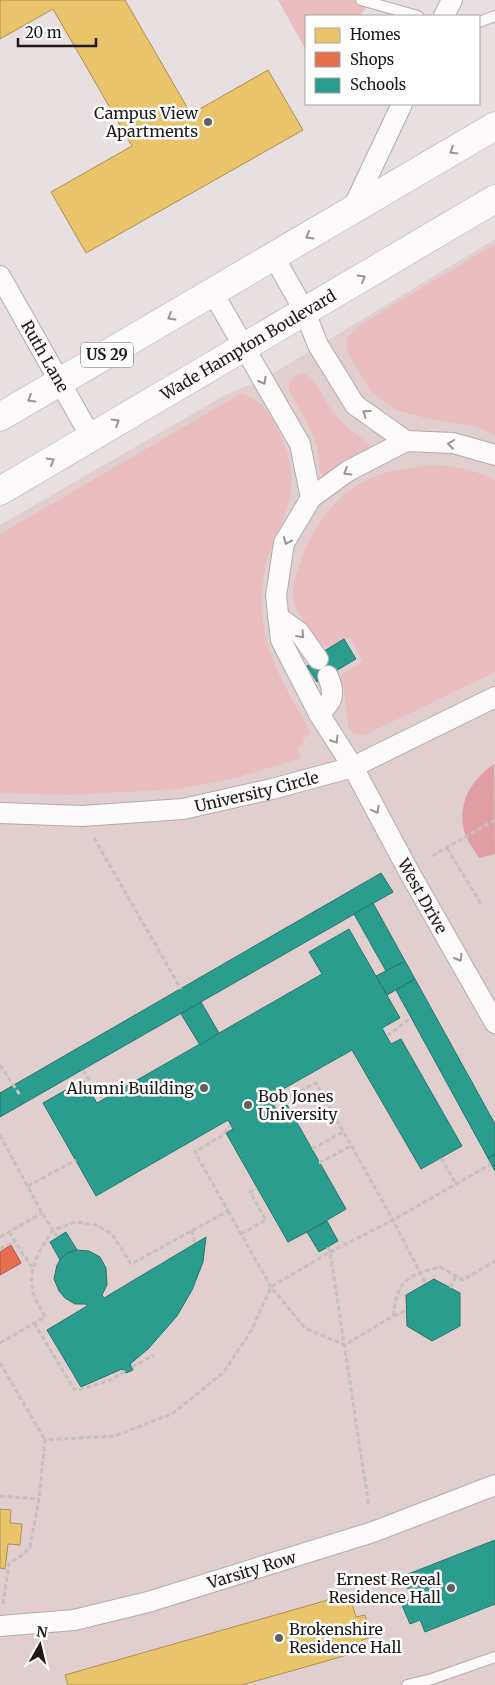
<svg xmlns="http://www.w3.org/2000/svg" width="495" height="1685" font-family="Merriweather,serif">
	<rect width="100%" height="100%" fill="#e8dfe0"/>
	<polygon fill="#e1cfd0" points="495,239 495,1685 0,1685 0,525 227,394 262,380"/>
	<g fill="#eabdc1">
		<polygon points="278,0 373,0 359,16 306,16 306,50"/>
		<polygon points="495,244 495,436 476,426 434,420 395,410 371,391 347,352 347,338 360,325"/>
		<path d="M303 373C316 378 325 402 334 413 344 426 357 435 370 445L371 451 325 478C317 473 319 458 317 448 311 427 300 409 289 390 289 380 293 375 303 373Z"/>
		<path d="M240 394C259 398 263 405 273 421 288 445 297 476 288 505 284 521 275 535 270 551 263 571 261 593 262 614 266 660 290 694 311 733L303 739V744L297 747 301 758 235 778 179 789 70 795 0 793V534Z"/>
		<path d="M429 465C453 466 474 469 495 480V672L365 735C357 734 352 735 348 726L344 689 338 677 363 662 350 637 321 649C315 638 294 609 293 599 292 589 295 578 298 569 308 534 330 500 363 482 384 471 406 468 429 465Z"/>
	</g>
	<path fill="#e19da4" d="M494 764 495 854 479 858C474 850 468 842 465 834 456 804 471 780 494 764Z"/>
	<g fill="#e9c46a" stroke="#ac9051">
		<polygon points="0,0 125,0 191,114 268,70 303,130 86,253 51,192 132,146 53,9 0,39"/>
		<polygon points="0,1509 11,1510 10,1523 22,1524 20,1545 8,1544 5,1569 0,1568"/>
		<polygon points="349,1594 356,1617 365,1615 372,1637 362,1640 365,1650 242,1685 68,1685 65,1675"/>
	</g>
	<polygon fill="#e76f51" stroke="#ab5540" points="11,1245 21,1263 0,1275 0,1252"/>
	<g fill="#2a9d8f" stroke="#26756b">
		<polygon points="344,639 356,659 317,682 307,666 326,654 324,651"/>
		<polygon points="381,873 393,892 0,1117 0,1093"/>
		<polygon points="373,903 405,961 386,971 354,914"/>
		<polygon points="349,929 400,1018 382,1028 391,1044 401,1039 462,1146 421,1169 352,1050 269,1097 277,1111 287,1105 346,1209 307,1232 288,1242 226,1133 233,1129 228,1120 96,1196 43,1103 83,1080 97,1103 322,974 309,952"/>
		<polygon points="405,961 415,979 387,995 376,976"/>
		<polygon points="415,979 495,1124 495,1154 488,1158 396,990"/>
		<polygon points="201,1002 219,1033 200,1045 181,1014"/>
		<polygon points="495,1154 495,1171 488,1158"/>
		<polygon points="327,1221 338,1241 319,1252 307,1232"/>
		<polygon points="66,1232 77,1250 67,1253 60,1260 50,1242"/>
		<polygon points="206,1237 203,1262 192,1290 177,1316 148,1349 130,1364 133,1370 126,1373 122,1369 81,1387 47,1330 87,1306 86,1304 75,1304 65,1298 59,1291 54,1279 57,1265 60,1260 67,1253 77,1250 89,1251 100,1257 106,1268 107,1285 102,1295 104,1298"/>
		<polygon points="434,1279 460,1293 460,1326 432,1341 407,1326 406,1295"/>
		<polygon points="495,1540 495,1604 425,1632 420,1620 410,1624 401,1603 412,1599 403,1576"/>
	</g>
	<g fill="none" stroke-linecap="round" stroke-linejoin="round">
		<defs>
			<g id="service">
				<polyline points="361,0 418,16"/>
				<polyline points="479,22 495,16"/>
				<polyline points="407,1685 432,1679 495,1657"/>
			</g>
			<g id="minor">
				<polyline points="444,16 452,0"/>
				<polyline points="351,212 402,104"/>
				<polyline points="274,257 305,312 318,345 355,405 406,441"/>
				<path id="s1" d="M0 276 91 437"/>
				<polyline points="213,293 300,444 311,498"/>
				<path id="s2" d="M495 455 453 443 406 441 348 471 311 498 284 543 276 596 281 640 319 714 353 767 408 870 495 1023"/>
				<polyline points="278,617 299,632 318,659"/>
				<path d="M319 714C334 699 335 696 328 676"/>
				<path id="s3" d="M0 813 82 816 183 809 272 789 353 767 495 697"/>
				<path id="s4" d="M0 1626 74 1620 148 1602 373 1532 495 1485"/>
			</g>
			<g id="primary">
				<polyline points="0,417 495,126"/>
				<path id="s5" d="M0 491 495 199"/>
			</g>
		</defs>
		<use href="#service" stroke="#b2abab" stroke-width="12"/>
		<use href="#minor" stroke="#b2abab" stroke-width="22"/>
		<use href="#primary" stroke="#b2abab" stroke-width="29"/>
		<g stroke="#c5c1c1" stroke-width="3" stroke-dasharray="5 2.5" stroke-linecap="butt">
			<polyline points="94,838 181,989"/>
			<polyline points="447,848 481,904"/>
			<polyline points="432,856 495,820"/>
			<polyline points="387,1036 411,1018"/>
			<polyline points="0,1065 20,1095"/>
			<polyline points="83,1070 103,1100"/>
			<polyline points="273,1104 316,1083 393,1220 426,1284"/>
			<polyline points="0,1135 42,1213 53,1230 76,1222 96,1225 112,1234 131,1264 228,1211 195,1152 223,1135 230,1125"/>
			<polyline points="312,1149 343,1132"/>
			<polyline points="441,1158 456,1184"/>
			<polyline points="319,1163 351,1146"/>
			<polyline points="28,1186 76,1160"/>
			<path d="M228 1211 271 1287 305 1328 345 1345 393 1316C397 1281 407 1275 440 1267L463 1280 495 1261"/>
			<polyline points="192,1230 195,1244"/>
			<polyline points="9,1232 33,1269"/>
			<polyline points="241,1234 266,1220 250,1192 257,1188"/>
			<polyline points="0,1237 42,1213"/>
			<polyline points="328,1247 330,1252 369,1507"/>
			<polyline points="0,1249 15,1241"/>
			<polyline points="450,1288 456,1276"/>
			<polyline points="394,1316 407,1310"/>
			<polyline points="34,1323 74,1389 79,1390 111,1380 125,1371"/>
			<path d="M0 1343 45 1317C42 1310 37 1303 34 1295 26 1270 40 1250 53 1230L58 1238"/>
			<polyline points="0,1363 45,1440"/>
			<polyline points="132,1367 154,1355"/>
			<polyline points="0,1496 39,1499"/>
			<polyline points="3,1604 9,1563 21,1556 30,1547 39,1499 45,1440 114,1436 172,1414 224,1372 251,1331 271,1287 330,1252 393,1220 491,1164"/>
		</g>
		<use href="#service" stroke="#fcfafa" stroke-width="10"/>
		<use href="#minor" stroke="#fcfafa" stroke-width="20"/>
		<use href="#primary" stroke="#fcfafa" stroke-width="28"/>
	</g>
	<defs><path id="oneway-chevron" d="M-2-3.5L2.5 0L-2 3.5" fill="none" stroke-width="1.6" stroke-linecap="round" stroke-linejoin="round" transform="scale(1.25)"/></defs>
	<g stroke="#989494">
		<use href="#oneway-chevron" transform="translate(453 151) rotate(149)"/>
		<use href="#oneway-chevron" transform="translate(309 236) rotate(150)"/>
		<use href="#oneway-chevron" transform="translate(362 278) rotate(-31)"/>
		<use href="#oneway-chevron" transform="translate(171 317) rotate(150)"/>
		<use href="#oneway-chevron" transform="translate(263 381) rotate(60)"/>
		<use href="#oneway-chevron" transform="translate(31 399) rotate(150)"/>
		<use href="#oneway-chevron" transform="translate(366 413) rotate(-144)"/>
		<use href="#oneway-chevron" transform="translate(116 422) rotate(-31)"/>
		<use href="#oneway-chevron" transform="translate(451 444) rotate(-172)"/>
		<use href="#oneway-chevron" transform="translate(51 461) rotate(-30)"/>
		<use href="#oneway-chevron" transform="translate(347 472) rotate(148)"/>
		<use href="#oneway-chevron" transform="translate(287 541) rotate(113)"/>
		<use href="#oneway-chevron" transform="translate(301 635) rotate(48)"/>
		<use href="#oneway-chevron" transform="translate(335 740) rotate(58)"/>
		<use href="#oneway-chevron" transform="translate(376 810) rotate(62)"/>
		<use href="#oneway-chevron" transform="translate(459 958) rotate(60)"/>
	</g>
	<g fill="#655e5e" stroke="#fff" stroke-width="2">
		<circle cx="208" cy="122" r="5"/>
		<circle cx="204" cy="1088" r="5"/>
		<circle cx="248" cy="1105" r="5"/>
		<circle cx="451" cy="1588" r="5"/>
		<circle cx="279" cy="1638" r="5"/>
	</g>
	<g text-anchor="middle" stroke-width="5" stroke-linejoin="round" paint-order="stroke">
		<rect fill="#fff" stroke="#625d5d" stroke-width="1" x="81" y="342.5" width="52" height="25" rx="4"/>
		<g font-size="15" font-weight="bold" fill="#1e1818">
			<text x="107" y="360">US 29</text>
		</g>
		<g font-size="16" fill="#1e1818" stroke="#fff" text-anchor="end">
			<text x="198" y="119">Campus View<tspan x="198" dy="18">Apartments</tspan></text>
			<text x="194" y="1094">Alumni Building</text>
			<text x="258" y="1102" text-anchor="start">Bob Jones<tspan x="258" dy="18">University</tspan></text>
			<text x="441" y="1585">Ernest Reveal<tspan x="441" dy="18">Residence Hall</tspan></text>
			<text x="289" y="1635" text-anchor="start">Brokenshire<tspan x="289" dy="18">Residence Hall</tspan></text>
		</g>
		<g font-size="16" fill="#1e1818" stroke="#fff">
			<text dy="6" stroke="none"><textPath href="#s5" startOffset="288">Wade Hampton Boulevard</textPath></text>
			<text dy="6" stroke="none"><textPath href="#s1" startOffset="92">Ruth Lane</textPath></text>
			<text dy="6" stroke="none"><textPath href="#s3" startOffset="259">University Circle</textPath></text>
			<text dy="6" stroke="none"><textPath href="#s2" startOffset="645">West Drive</textPath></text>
			<text dy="6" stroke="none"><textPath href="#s4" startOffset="259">Varsity Row</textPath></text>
		</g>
	</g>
	<rect x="305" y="15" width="175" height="90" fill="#ffffff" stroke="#a5a3a3"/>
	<rect x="315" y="28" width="25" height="15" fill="#e9c46a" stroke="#a5a3a3"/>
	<text x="350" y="40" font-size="15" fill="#1e1818">Homes</text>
	<rect x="315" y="52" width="25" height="15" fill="#e76f51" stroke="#a5a3a3"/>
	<text x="350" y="65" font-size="15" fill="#1e1818">Shops</text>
	<rect x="315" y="78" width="25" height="15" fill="#2a9d8f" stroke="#a5a3a3"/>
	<text x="350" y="90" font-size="15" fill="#1e1818">Schools</text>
	<g transform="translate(40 1645) rotate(8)" stroke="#ffffff" stroke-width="4" paint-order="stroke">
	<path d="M0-4L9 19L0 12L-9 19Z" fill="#1e1818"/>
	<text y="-8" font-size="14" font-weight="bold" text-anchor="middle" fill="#1e1818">N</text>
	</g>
	<path d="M18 38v8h78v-8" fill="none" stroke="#1e1818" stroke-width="2.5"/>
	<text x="25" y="38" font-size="15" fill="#1e1818" stroke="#ffffff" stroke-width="4" paint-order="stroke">20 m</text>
</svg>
